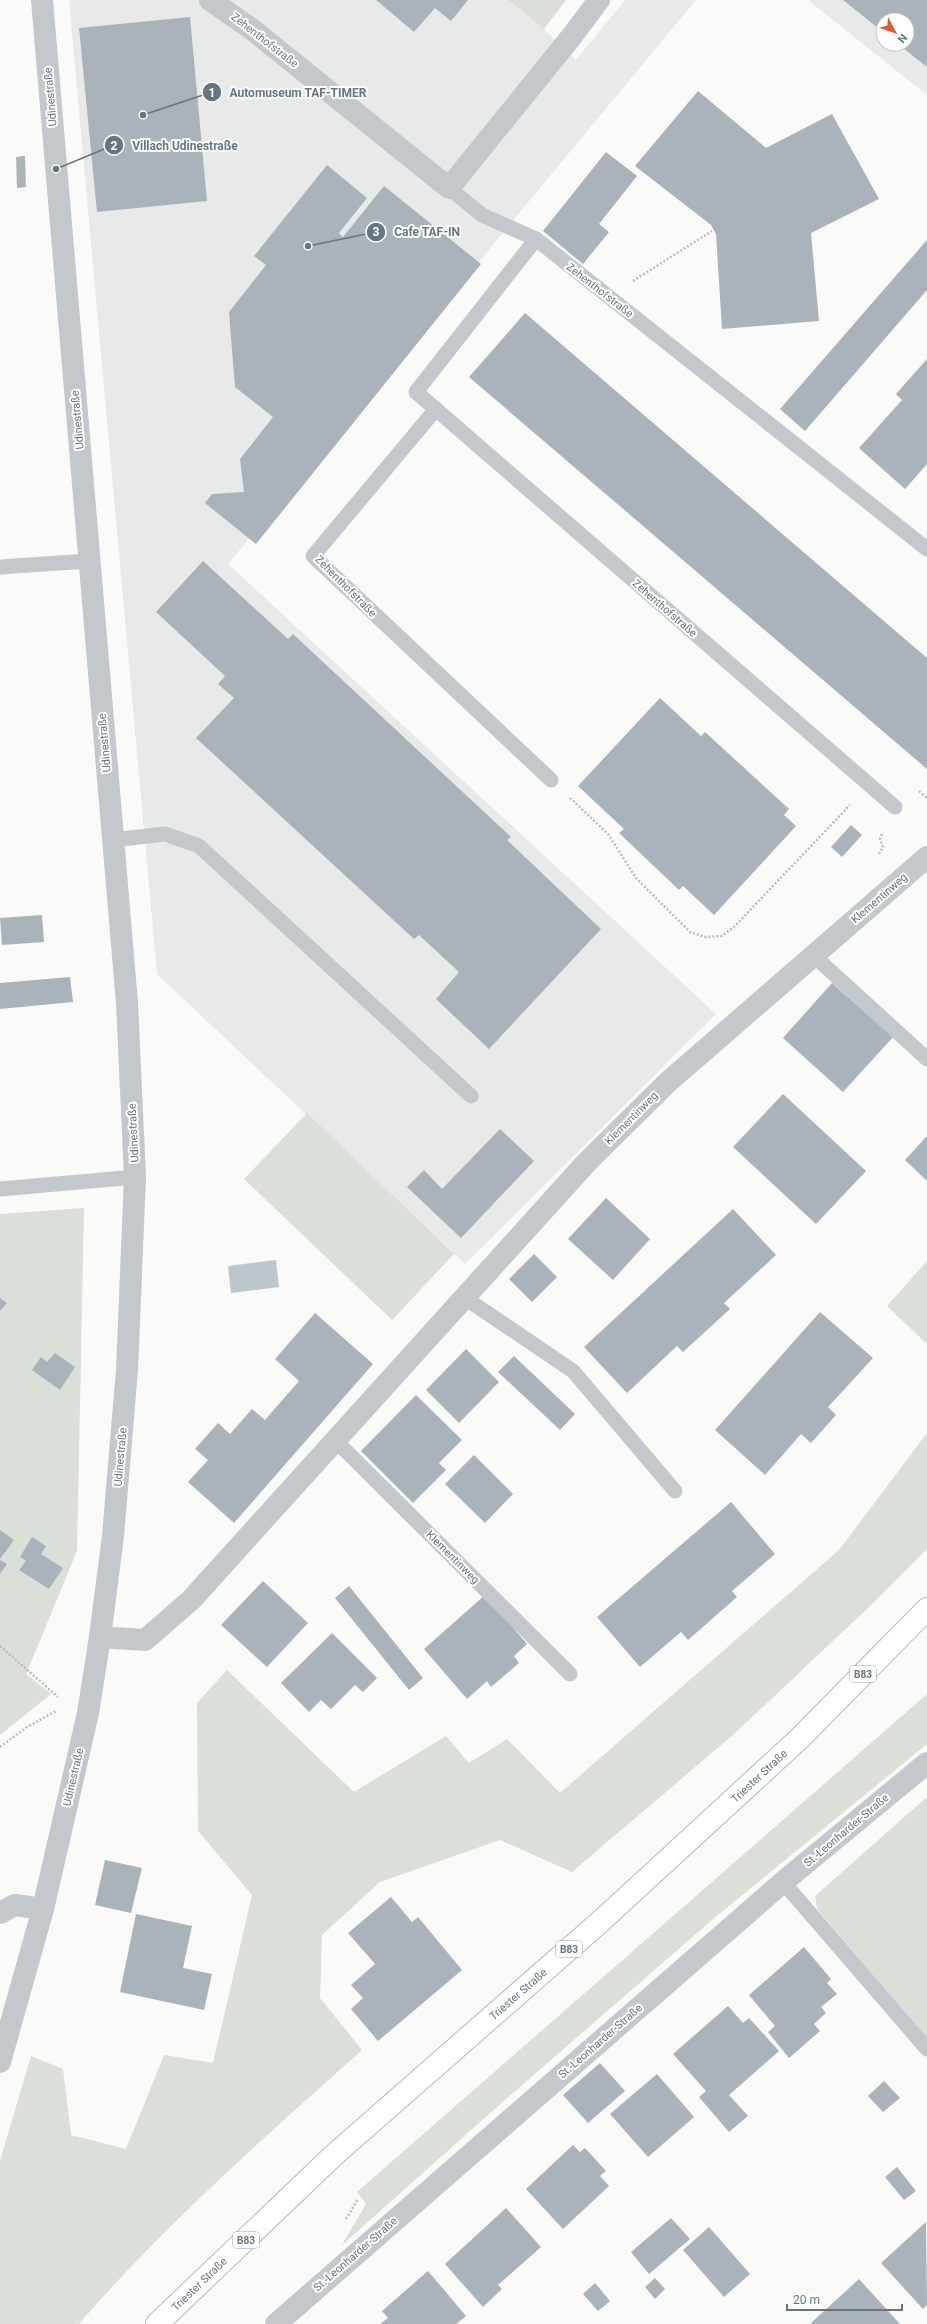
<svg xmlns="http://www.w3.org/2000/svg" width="927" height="2324" font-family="Roboto,sans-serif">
	<rect width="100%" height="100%" fill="#fafaf8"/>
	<g fill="#e8e9e9" fill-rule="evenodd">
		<polygon points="69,0 508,0 544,29 576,60 625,0 696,0 228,564 716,1014 465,1264 157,974"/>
		<path d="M808 0H927V95ZM883 20H907V44H883Z"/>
	</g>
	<g fill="#dadfd7">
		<polygon points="508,0 566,0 544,29"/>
		<polygon points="307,1113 454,1254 392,1320 244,1179"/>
		<polygon points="84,1208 77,1551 26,1674 51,1694 0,1735 0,1214"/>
		<polygon points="927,1261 927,1344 887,1306"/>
		<path d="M927 1433V1549L869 1607 734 1734 572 1872 500 1840 380 1882 322 1935 320 1998 362 2050C264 2138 165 2224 79 2324H0V2161L31 2056 63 2069 71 2135 126 2149 164 2055 213 2063 252 1895 198 1831 197 1703 227 1670 354 1792 446 1736 469 1763 507 1739 560 1793 839 1550Z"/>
		<polygon points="927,1694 927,1744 712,1920 498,2106 341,2246 366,2204 357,2192"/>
		<polygon points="927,1797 927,2038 817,1909 815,1896"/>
	</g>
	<polygon fill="#bbc7cb" points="276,1260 279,1287 231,1293 228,1266"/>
	<g fill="#aab3b9">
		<polygon points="376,0 468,0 451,21 435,8 414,32"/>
		<polygon points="843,0 927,0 927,67 898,44 907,44 907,20 883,20 883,32"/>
		<polygon points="190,17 207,201 97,212 79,28"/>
		<polygon points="698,91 766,148 832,114 879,199 811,233 819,321 722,329 716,234 711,225 635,166"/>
		<polygon points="606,152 637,176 599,224 609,232 583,264 543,231"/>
		<polygon points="25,156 26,187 17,188 16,157"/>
		<polygon points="327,165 367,198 339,233 343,237 384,186 481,264 256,544 205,503 212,494 244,492 240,459 273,417 235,387 229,312 266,265 254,256"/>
		<polygon points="927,240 927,290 805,431 780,409"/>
		<polygon points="525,313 927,658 927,769 469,377"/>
		<polygon points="927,359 927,464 905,489 859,448 902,400 896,394"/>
		<polygon points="203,561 288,639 293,634 511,837 507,840 601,929 489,1049 436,999 459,972 419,935 414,939 196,738 234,698 218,684 225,676 156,612"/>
		<polygon points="660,698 701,736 705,732 789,809 784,815 796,826 714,915 683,886 679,890 619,833 624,829 578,786"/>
		<polygon points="851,825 862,835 842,857 831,847"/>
		<polygon points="42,915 44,942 2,945 0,918"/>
		<polygon points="70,977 73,1002 0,1009 0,983"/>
		<polygon points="832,983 893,1037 843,1092 783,1038"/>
		<polygon points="783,1094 866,1171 816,1224 733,1147"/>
		<polygon points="500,1129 534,1161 461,1238 407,1187 424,1170 442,1189"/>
		<polygon points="927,1136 927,1181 905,1160"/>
		<polygon points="606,1198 650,1239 613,1280 568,1239"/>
		<polygon points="733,1209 776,1255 724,1303 730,1309 683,1352 677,1346 627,1393 584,1347"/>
		<polygon points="534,1254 557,1277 532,1302 509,1279"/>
		<polygon points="0,1298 7,1303 0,1311"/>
		<polygon points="820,1312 873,1358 828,1407 836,1415 811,1443 801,1434 765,1475 715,1430"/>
		<polygon points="315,1313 373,1364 234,1523 188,1482 208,1460 195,1449 218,1423 230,1434 252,1409 265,1420 299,1381 275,1359"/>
		<polygon points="466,1349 499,1382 459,1423 426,1390"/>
		<polygon points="55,1353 75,1367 60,1390 32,1370 41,1357 47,1362"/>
		<polygon points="514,1356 575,1414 560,1430 498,1372"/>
		<polygon points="416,1395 462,1440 439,1463 446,1470 413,1503 361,1451"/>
		<polygon points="474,1455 513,1494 485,1523 445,1484"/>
		<polygon points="731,1502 775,1554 732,1591 737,1597 688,1640 681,1632 640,1667 597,1617"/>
		<polygon points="0,1530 14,1540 0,1559"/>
		<polygon points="32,1537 46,1546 41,1554 63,1568 49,1589 19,1570 26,1561 20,1557"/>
		<polygon points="0,1560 7,1564 0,1574"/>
		<polygon points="263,1581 308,1623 267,1667 221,1625"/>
		<polygon points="349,1586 423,1678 409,1690 335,1598"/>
		<polygon points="485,1595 527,1644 514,1656 519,1663 491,1687 487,1681 467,1699 424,1649"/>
		<polygon points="332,1633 377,1678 363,1692 355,1685 331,1709 321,1700 309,1712 281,1683"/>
		<polygon points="105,1860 142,1868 131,1913 95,1905"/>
		<polygon points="391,1897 412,1922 418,1917 462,1970 378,2041 351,2009 363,1998 351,1985 375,1964 348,1933"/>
		<polygon points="136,1914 192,1926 183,1968 212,1974 204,2010 120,1992"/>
		<polygon points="804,1947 831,1979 827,1983 837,1994 821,2007 826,2013 814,2024 820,2031 789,2058 768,2032 775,2026 749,1995"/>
		<polygon points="728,2006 743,2023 749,2018 779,2051 729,2095 748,2116 729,2132 699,2097 706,2091 673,2054"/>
		<polygon points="600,2063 625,2091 588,2123 563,2095"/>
		<polygon points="657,2074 694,2117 648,2157 610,2114"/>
		<polygon points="884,2081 900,2098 883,2112 868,2096"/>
		<polygon points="573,2145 580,2152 585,2148 606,2171 600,2176 609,2186 563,2229 526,2189"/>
		<polygon points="897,2167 916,2191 904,2200 885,2177"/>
		<polygon points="506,2208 541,2247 498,2285 502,2289 483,2307 445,2264"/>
		<polygon points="671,2218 690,2239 649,2274 631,2252"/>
		<polygon points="926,2222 927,2305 923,2309 881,2263"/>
		<polygon points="709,2227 750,2274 724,2297 683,2250"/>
		<polygon points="428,2271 466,2316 456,2324 380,2324 388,2318 382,2311"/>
		<polygon points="655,2278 665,2289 655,2299 645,2287"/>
		<polygon points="859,2279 900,2324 812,2324 811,2323"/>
		<polygon points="595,2283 610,2301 598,2311 583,2294"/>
	</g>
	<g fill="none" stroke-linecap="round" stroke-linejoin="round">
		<defs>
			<polyline id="primary" points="157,2324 334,2155 601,1921 799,1739 927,1609"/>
		</defs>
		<use href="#primary" stroke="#b5babe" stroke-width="24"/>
		<g stroke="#bbbfc2" stroke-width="2.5" stroke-dasharray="2 2" stroke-linecap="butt">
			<polyline points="633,281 712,231"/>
			<polyline points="919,791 927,798"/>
			<polyline points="570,798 608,834 636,878 690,932 705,937 722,936 734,927 850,805"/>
			<polyline points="879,854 883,847 880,839 883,832"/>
			<polyline points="0,1646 58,1697"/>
			<polyline points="0,1747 27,1727 56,1711"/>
			<polyline points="346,2219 358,2199"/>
		</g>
		<g stroke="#c3c8cc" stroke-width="15">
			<polyline points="449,188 482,215 536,239 927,549"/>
			<polyline points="536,239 416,392 895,807"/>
			<polyline points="436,409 313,556 551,780"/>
			<polyline points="0,567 88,561"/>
			<polyline points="113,840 165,834 199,846 471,1096"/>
			<polyline points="813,955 927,1059"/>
			<polyline points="0,1189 135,1177"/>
			<polyline points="465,1298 573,1371 675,1491"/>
			<polyline points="336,1441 570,1674"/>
			<polyline points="783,1882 927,2049"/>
		</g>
		<g stroke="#c3c8cc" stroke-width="22">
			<polyline points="210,0 253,30 449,188 572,36 599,0"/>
			<polyline points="100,1637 145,1640 191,1600 587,1162 668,1082 927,857"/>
			<polyline points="0,1913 15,1905 43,1909"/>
			<polyline points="0,2062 43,1909 88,1713 100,1637 113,1536 127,1370 135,1177 127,1003 42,0"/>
			<polyline points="276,2324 783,1882 927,1763"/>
		</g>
		<use href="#primary" stroke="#fff" stroke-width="22"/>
	</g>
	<g text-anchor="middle" stroke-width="4" stroke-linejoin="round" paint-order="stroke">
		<g fill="#fff" stroke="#939fa8" stroke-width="1">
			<rect x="850" y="1666" width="26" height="16" rx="3"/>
			<rect x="556" y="1941" width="26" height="16" rx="3"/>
			<rect x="233" y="2232" width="26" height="16" rx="3"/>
		</g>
		<g font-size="10" font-weight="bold" fill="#657683">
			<text x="863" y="1678">B83</text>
			<text x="569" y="1953">B83</text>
			<text x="246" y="2244">B83</text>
		</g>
		<g font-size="11" fill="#657683" stroke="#fff">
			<text transform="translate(265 40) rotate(38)" y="4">Zehenthofstraße</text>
			<text transform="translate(50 97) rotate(-95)" y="4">Udinestraße</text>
			<text transform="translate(600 290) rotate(38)" y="4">Zehenthofstraße</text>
			<text transform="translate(77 420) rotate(-95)" y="4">Udinestraße</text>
			<text transform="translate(346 586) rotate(45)" y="4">Zehenthofstraße</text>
			<text transform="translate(665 608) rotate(41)" y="4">Zehenthofstraße</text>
			<text transform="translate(104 743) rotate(-95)" y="4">Udinestraße</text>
			<text transform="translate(879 898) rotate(-41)" y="4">Klementinweg</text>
			<text transform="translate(631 1118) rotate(-45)" y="4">Klementinweg</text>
			<text transform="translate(133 1133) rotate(-93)" y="4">Udinestraße</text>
			<text transform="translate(120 1457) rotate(-85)" y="4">Udinestraße</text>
			<text transform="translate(453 1557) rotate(45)" y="4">Klementinweg</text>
			<text transform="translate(759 1776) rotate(-43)" y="4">Triester Straße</text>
			<text transform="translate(73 1777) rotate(-77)" y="4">Udinestraße</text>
			<text transform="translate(846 1830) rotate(-40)" y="4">St.-Leonharder-Straße</text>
			<text transform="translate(518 1994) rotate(-41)" y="4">Triester Straße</text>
			<text transform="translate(600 2041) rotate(-41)" y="4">St.-Leonharder-Straße</text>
			<text transform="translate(355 2254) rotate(-41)" y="4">St.-Leonharder-Straße</text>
			<text transform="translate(199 2284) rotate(-44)" y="4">Triester Straße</text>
		</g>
	</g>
	<path fill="none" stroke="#657683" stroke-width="1.5" d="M143 115L212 92M56 169L114 145M308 246L376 232"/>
	<g fill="#657683" stroke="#fff" stroke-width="1.5">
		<circle cx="143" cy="115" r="4"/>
		<circle cx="56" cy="169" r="4"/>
		<circle cx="308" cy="246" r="4"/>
		<circle cx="212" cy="92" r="10"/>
		<circle cx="114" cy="145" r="10"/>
		<circle cx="376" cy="232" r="10"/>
	</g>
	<g font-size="12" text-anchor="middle" font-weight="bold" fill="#fff">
		<text x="212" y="97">1</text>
		<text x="114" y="150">2</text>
		<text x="376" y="236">3</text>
	</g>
	<g font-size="12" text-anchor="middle" font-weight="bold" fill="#657683" stroke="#fff" stroke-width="4" stroke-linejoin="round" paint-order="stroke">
		<text x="298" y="97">Automuseum TAF-TIMER</text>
		<text x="185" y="150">Villach Udinestraße</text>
		<text x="427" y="236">Cafe TAF-IN</text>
	</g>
	<g transform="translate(895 32) rotate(130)"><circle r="19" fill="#ffffff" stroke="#c1c8cd"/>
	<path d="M0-3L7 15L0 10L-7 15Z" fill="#e4572e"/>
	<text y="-6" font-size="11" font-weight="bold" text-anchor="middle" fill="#657683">N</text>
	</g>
	<path d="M787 2304v6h115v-6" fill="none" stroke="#657683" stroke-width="2"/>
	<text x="793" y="2304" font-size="12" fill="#657683" stroke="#ffffff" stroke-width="3" paint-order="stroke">20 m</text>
</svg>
